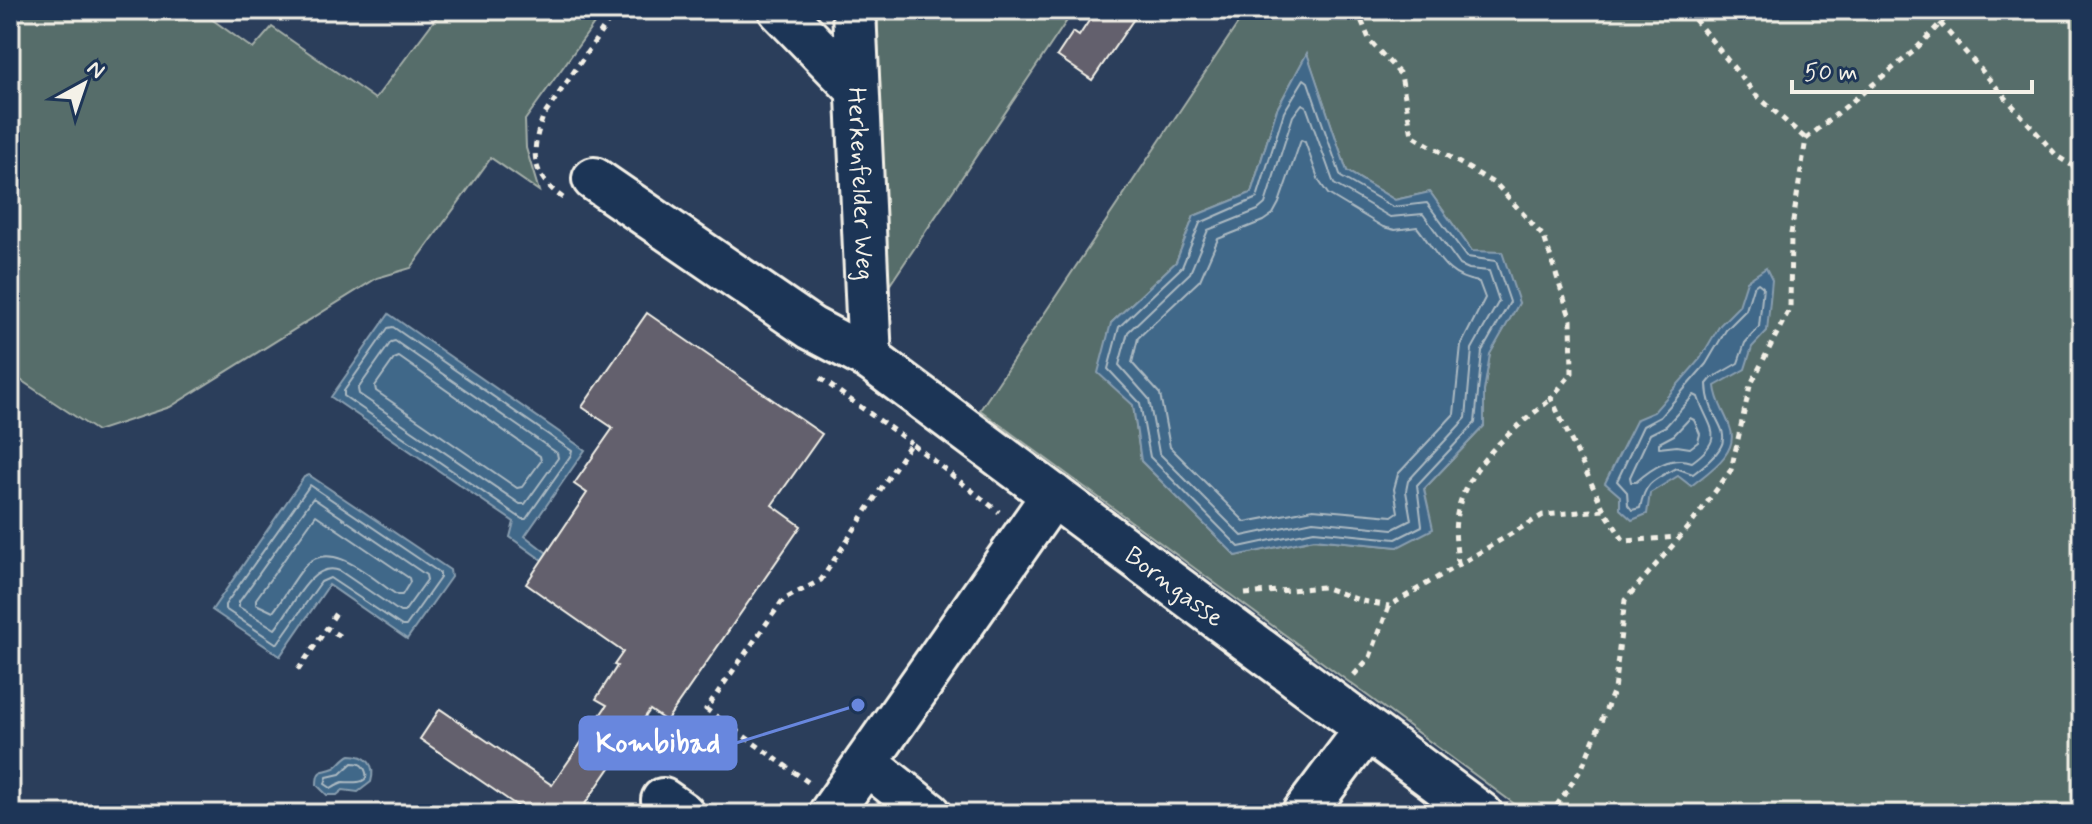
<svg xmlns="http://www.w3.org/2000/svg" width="2092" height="824" font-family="Mynerve,sans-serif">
	<rect width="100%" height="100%" fill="#2b3e5b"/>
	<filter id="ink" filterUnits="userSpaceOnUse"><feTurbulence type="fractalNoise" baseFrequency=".0125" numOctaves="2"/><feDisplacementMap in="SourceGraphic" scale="16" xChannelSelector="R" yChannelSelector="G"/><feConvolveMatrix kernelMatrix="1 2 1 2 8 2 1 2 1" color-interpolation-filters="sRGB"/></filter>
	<g filter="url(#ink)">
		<g fill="#566d6a" stroke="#a5afa9" stroke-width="2" fill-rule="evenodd">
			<polygon points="10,10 199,10 253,49 272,27 375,99 442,10 604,10 525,120 526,148 539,191 491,158 411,268 377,278 170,407 97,431 10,373"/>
			<polygon points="879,10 1074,10 885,292 875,56"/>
			<path d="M1247 10H2082V814H1528L980 410ZM1307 54 1347 171 1395 200 1430 192 1472 251 1519 303 1490 353 1484 391V426L1424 489 1398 547 1314 539 1236 556 1141 461 1133 405 1111 323 1176 262 1194 216 1251 193 1277 109Z"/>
		</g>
		<g fill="#416789" stroke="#899eaf" stroke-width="2">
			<polygon points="1307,53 1347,171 1395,200 1430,192 1472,251 1502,252 1519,303 1490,354 1484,391 1484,426 1424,489 1433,529 1398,547 1314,539 1236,556 1141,461 1133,405 1098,373 1111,323 1176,262 1194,216 1251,193 1277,109"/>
			<path d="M1766 268 1772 280 1767 331 1752 347 1745 369 1715 386C1716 401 1725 413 1730 427 1740 453 1708 472 1691 486L1678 476 1650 493 1647 514 1632 520 1620 509V496L1605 483 1637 419 1654 412 1700 359 1720 325 1739 306 1747 281Z"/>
			<polygon points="389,314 585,450 525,536 547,553 542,560 510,537 514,522 331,397"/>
			<polygon points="309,475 450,570 451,577 407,639 329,585 280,656 212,610 304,477"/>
			<path d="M350 755C367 755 376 765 371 782L358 792 343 790 337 795H327L317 785C317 767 323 773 334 768 340 765 343 758 350 755Z"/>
		</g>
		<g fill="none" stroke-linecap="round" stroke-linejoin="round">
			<g stroke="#acbac2" stroke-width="2">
				<polygon points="1304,79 1308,82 1341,177 1393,207 1427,203 1467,257 1496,261 1510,302 1482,351 1475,423 1417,485 1422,526 1396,539 1314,531 1239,547 1150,457 1140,403 1108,369 1119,327 1182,267 1200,223 1257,198 1284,112"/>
				<polygon points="1302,104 1306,106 1334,184 1390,217 1423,214 1460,265 1469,269 1489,271 1499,301 1472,349 1466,418 1408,481 1406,491 1411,520 1393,529 1313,521 1242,536 1159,453 1149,399 1119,365 1128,332 1190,273 1208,230 1258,210 1265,204 1293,116"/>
				<path d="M1301 140 1305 142 1319 181 1328 194 1383 227 1395 230 1417 227C1438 253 1443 277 1479 282L1485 298 1461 345 1454 414 1398 474 1394 489 1398 512 1392 516 1313 509 1245 522 1170 447 1160 394 1132 363 1138 338 1200 280 1218 239 1263 221 1273 214 1279 203Z"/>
				<path d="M1758 283 1763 287 1759 327 1745 343 1738 363 1712 378 1707 384C1708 432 1751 431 1693 474L1676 468C1653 480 1645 482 1640 508L1632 510 1628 505 1627 492 1617 481 1643 426 1660 417 1706 364 1726 330 1746 310 1753 287Z"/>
				<polygon points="393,327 572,451 571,455 526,519 522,519 344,396 344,391 388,328"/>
				<polygon points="395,341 557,453 558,458 525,504 520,504 359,394 358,389 391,342"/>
				<polygon points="399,357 540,456 541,461 522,487 517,488 376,391 375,386 394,359"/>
				<path d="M1694 395 1698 397C1709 429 1727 437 1692 462 1671 455 1652 468 1636 482H1631L1630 477 1650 434 1666 426Z"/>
				<polygon points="1690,418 1694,420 1700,434 1698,442 1690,448 1677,446 1659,448 1659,443 1674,435"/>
				<polygon points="310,485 440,573 440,578 406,626 402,626 330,578 321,582 277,644 225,609 225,605"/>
				<path d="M313 498 426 575 427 580 404 612H400L340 571C311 559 291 611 275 629L239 607V602Z"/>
				<path d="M316 515 409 578 410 582 402 595H397C373 580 332 537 305 566 293 580 284 598 273 612L256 604V599Z"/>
				<path d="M352 763C357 763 361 763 364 768 374 786 350 782 343 782 340 783 334 786 331 788L325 784 327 777 340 774Z"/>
			</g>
		</g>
		<g fill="#63616d" stroke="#f4f1e8" stroke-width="2">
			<polygon points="1096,10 1140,10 1092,80 1057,56 1073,32 1079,36"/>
			<polygon points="647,313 822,434 772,505 801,526 666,721 650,710 578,814 529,814 420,739 440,709 552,785 607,705 596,699 617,666 614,665 623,652 526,584 587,493 574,484 613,428 582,407"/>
		</g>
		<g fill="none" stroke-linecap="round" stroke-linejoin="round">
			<defs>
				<g id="minor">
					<polyline points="780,10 856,88"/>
					<path id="s1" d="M854 10 870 359"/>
					<path id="s2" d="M594 179 811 328 870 359 1481 814"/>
					<polyline points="866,763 930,814"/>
					<polyline points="663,800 683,814"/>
					<polyline points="830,814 1053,495"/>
					<polyline points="1303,814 1366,730"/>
				</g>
			</defs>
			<use href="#minor" stroke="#f4f1e8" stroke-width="48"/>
			<g stroke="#f4f1e8" stroke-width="5" stroke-dasharray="6 6" stroke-linecap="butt">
				<polyline points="1357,10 1370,41 1401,75 1412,135 1497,185 1544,237 1571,320 1572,373 1551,398 1604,510 1624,541 1679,537"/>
				<polyline points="1687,10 1756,95 1806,139"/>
				<polyline points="1940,23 2057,156 2082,172"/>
				<path d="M563 198C531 175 530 152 543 117L616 10"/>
				<polyline points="820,378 911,443"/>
				<path d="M1458 564C1457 550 1454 534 1456 520 1464 465 1511 432 1551 399"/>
				<polyline points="1245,594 1323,587 1362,601 1389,606"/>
				<polyline points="332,619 336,613"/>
				<polyline points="298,670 327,628 344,639"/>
				<polyline points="1354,675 1370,657 1389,606 1543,515 1604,510"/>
				<polyline points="808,782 706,709 783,600 821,580 911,443 999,512"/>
				<polyline points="1548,814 1555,808 1582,768 1614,690 1625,600 1689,527 1731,470 1750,386 1790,308 1791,234 1806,139 1914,51 1953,10"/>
			</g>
			<use href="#minor" stroke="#1d3557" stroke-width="42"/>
		</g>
	</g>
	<g text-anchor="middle" stroke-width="8" stroke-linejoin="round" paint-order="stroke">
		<g font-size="26" fill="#f4f1e8" stroke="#1d3557">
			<text dy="9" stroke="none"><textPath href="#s1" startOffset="174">Herkenfelder Weg</textPath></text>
			<text dy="9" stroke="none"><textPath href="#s2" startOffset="710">Borngasse</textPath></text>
		</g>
	</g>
	<path fill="none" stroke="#6887de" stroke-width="3" d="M858 705L736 743"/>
	<circle fill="#6887de" stroke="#1d3557" stroke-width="3" cx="858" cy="705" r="8"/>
	<rect fill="#6887de" stroke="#6887de" stroke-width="3" x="580" y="717" width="156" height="52" rx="8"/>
	<g font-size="28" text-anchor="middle" font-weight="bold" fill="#fff">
		<text x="658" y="752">Kombibad</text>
	</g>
	<rect width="2092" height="824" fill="none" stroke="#1d3557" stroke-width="40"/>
	<rect x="20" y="20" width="2052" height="784" fill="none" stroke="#f4f1e8" stroke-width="3" filter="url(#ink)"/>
	<g transform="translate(84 84) rotate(40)" stroke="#1d3557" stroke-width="6" paint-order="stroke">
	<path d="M0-6L14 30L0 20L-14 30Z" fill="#f4f1e8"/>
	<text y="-12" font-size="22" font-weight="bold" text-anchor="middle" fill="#f4f1e8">N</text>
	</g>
	<path d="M1792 80v12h240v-12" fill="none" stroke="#f4f1e8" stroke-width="4"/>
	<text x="1804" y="80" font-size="24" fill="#f4f1e8" stroke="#1d3557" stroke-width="6" paint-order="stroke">50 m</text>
</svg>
